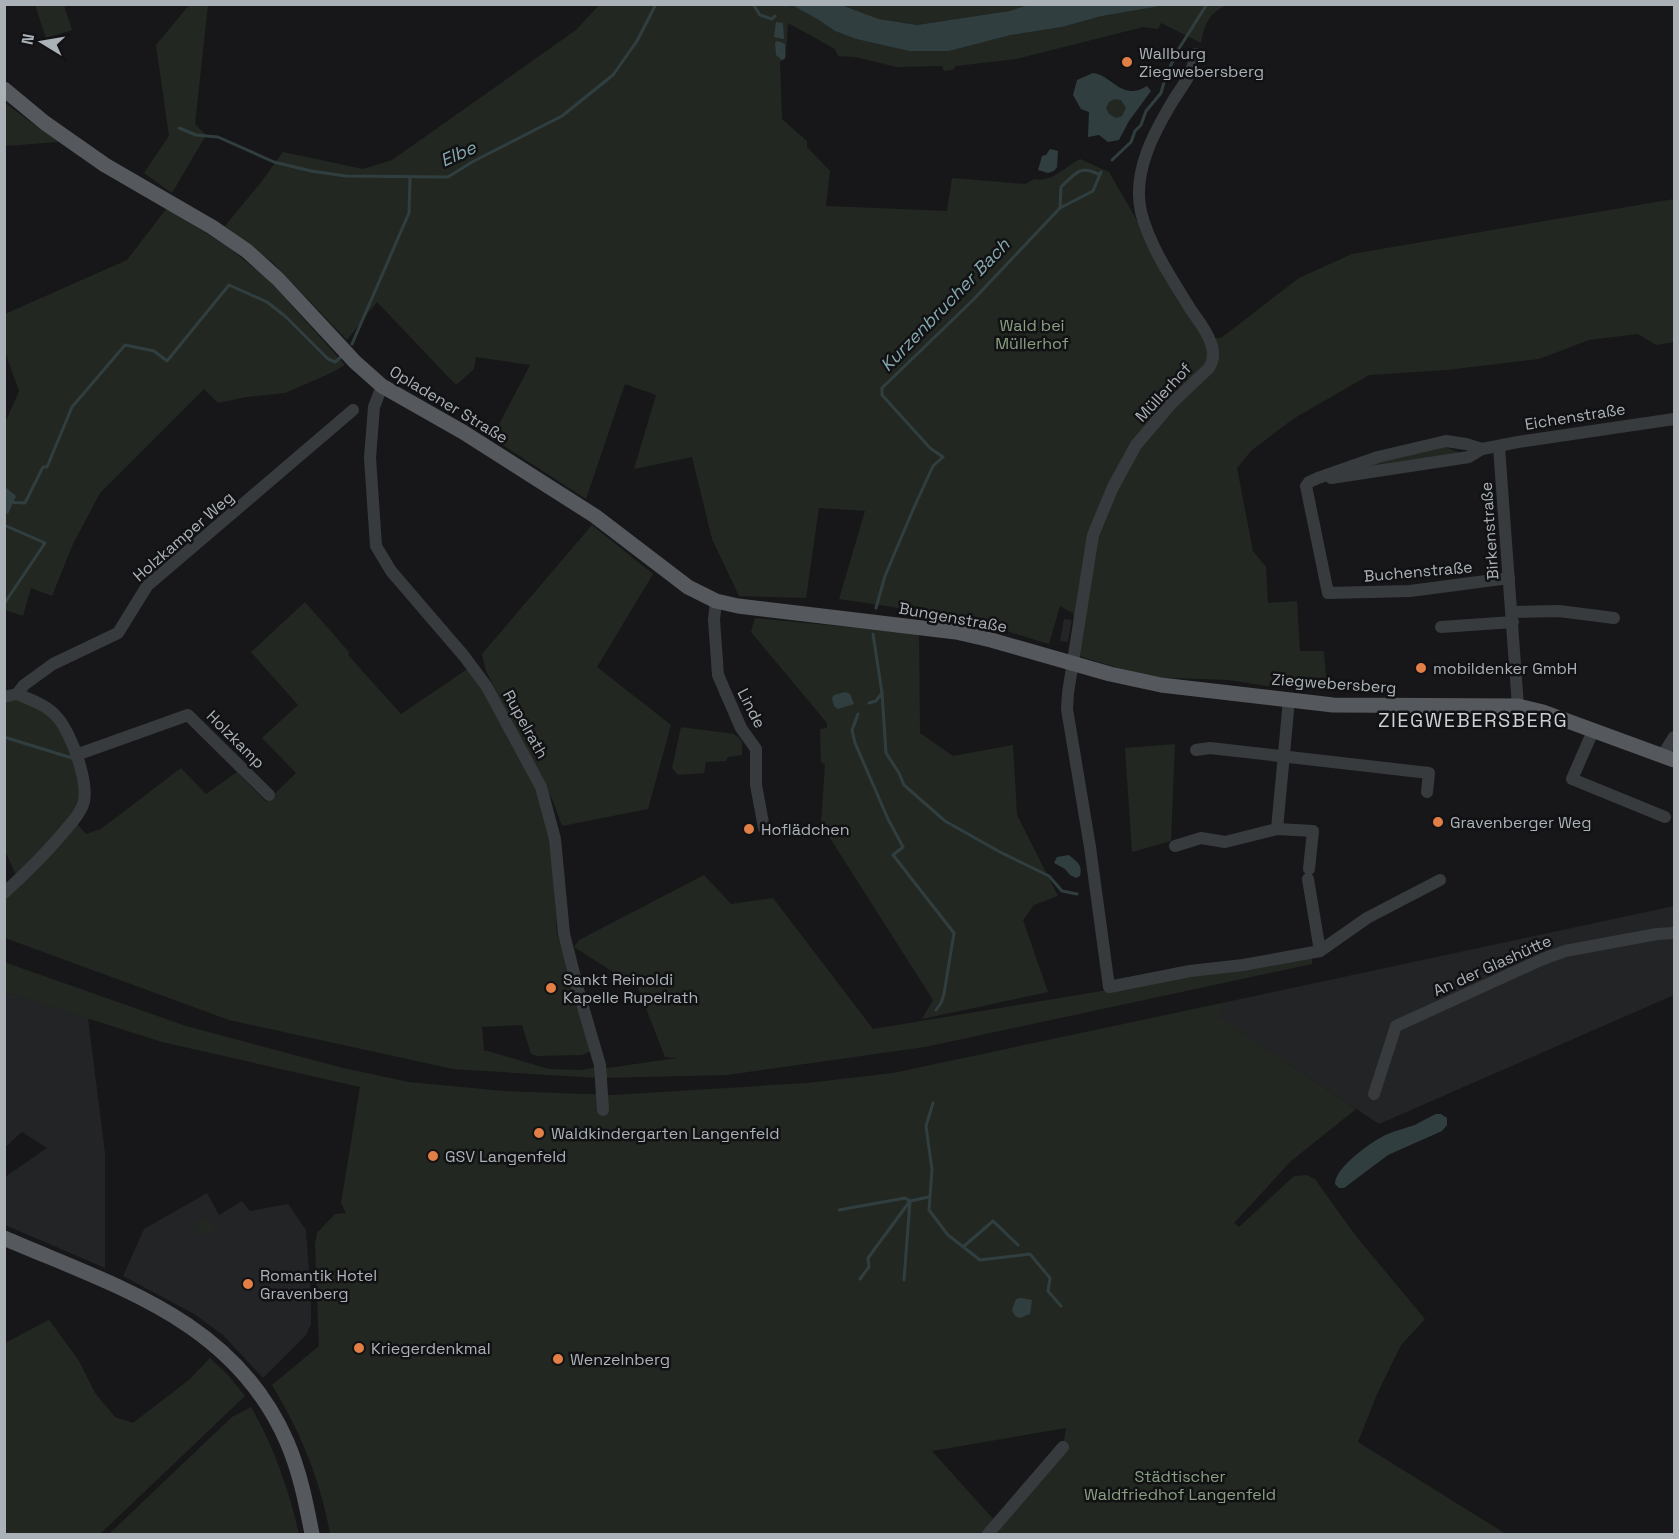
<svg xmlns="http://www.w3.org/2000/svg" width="1679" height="1539" font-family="'Space Grotesk',sans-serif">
	<rect width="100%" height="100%" fill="#171719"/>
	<g fill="#232426">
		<polygon points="1064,619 1072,620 1068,642 1060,641"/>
		<polygon points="1674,906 1674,995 1379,1124 1217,1017 1222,1003"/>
		<polygon points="5,992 88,1018 105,1153 105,1268 5,1225 5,1177 47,1148 22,1132 5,1147"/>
		<polygon points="207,1193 219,1215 242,1201 250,1211 288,1204 306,1230 311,1299 311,1324 306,1335 263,1378 223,1335 194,1314 123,1276 144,1229"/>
	</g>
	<g fill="#222821" fill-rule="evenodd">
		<polygon points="190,4 208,5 195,124 206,135 172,193 144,173 169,136 156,45"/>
		<path d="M1165 4 1229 5C1210 10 1204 25 1201 43L1161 23 1158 29 1143 27 1016 59 956 66 953 70 944 71 942 66 897 67 855 57 838 56 835 49 788 23 786 58 780 62 782 119 807 141V147L830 171 826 206 947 211 952 178 1025 184 1034 179C1052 183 1065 167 1080 159L1109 172 1205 338H1221L1299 278 1352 254 1674 199V342L1656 345 1638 334 1589 340 1539 359 1447 370 1369 375 1293 419 1251 451 1237 468 1253 551 1266 567 1268 603 1297 601 1300 651H1324L1327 689 1274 687 1228 680 1148 677 1076 655 1073 613 1060 606 1049 644 983 624 887 606 839 599 865 511 819 508 806 598 739 596 712 539 692 457 634 469 656 395 625 384 586 499 492 438 530 365 476 357 474 369 456 385 377 302 347 340 273 263 225 226 262 181 283 152 363 169 392 160 576 30 599 5H792L820 20 835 31 856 39 909 51H949L1011 35 1062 27 1102 16Z"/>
		<polygon points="35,5 64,5 72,30 46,38"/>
		<polygon points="841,5 1028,5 1009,11 917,25 879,19"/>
		<circle cx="1116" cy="108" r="10"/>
		<polygon points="5,103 58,142 5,146"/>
		<polygon points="167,208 228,247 270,281 345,365 331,373 285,393 246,397 218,403 204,389 100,493 73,544 52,596 31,588 23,616 5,610 5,423 19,391 5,352 5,314 127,260"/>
		<polygon points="1443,446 1466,455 1356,473 1354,468"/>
		<polygon points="592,525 653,574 597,667 671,725 648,809 562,826 553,801 486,671 482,654"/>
		<polygon points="305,602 349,652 348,655 401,714 469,668 481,684 537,787 551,841 557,933 591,1051 582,1055 537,1056 531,1054 522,1025 482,1027 484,1050 549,1069 581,1070 598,1067 601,1069 677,1058 665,1057 638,988 574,947 579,940 704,875 731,904 773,898 873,1029 1312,956 1312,964 925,1047 727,1075 599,1078 453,1069 229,1020 5,938 4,899 48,857 76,823 86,834 101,829 181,768 206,794 237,772 266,802 296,773 262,738 298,705 251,652"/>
		<polygon points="755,618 919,634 920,733 953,756 1013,745 1017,815 1058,896 1034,905 1023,920 1048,992 922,1019 933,1000 821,824 825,765 821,762 820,729 827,728 827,723 751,632"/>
		<path d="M18 699C27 703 40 707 47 713 61 725 86 783 80 802 72 824 33 858 16 875L5 851V703Z"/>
		<polygon points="681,727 734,734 742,741 742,755 728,757 726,761 706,762 704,773 678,775 672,768"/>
		<polygon points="1175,744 1171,841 1132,852 1125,748"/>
		<path d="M4 962 186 1026 343 1068 409 1082 503 1091 614 1095 807 1083 893 1073 1222 1003 1218 1017 1356 1109 1291 1161 1234 1223 1239 1227 1294 1176 1306 1175 1315 1179 1355 1235 1425 1319 1401 1345 1377 1394 1358 1442 1506 1534H330C321 1481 300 1431 272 1385L319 1346 315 1244 317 1233 335 1214 346 1213 341 1203 360 1087 162 1042 5 992ZM1066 1428 1064 1440 995 1521 932 1451Z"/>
		<polygon points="209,1218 215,1230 202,1236 196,1224"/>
		<polygon points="49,1320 79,1361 95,1393 115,1417 133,1423 190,1379 210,1358 228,1375 245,1396 100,1534 5,1534 5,1343"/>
		<path d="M251 1407C274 1446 289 1491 299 1534H109L232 1417Z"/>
	</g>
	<g fill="#313e40" fill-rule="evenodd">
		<polygon points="792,5 841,5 879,19 917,25 1009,11 1028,5 1165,5 1102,16 1062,27 1011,35 949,51 909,51 856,39 835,31 819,20"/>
		<polygon points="776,22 783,23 784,39 774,37"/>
		<polygon points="778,41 785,44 785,58 782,60 776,55 775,42"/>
		<path d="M1093 73C1112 75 1122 102 1147 86L1151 91 1129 121 1119 140 1108 142 1099 135 1088 137 1089 112 1081 109 1073 95 1077 80ZM1115 99 1121 100 1126 108 1122 116 1116 118 1109 114 1106 108 1109 102Z"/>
		<polygon points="1050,149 1058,151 1057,167 1054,171 1048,173 1038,170 1042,156 1046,155"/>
		<polygon points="4,486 16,496 8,514 5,513"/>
		<polygon points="845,692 850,694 854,704 838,709 834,706 832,698 834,695"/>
		<path d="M1069 855C1077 862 1083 865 1080 876L1076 878 1070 875 1065 869 1054 863 1057 857Z"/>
		<path d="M1436 1114H1441L1447 1118V1125L1442 1131 1388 1155 1344 1188H1339L1335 1184C1334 1168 1373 1140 1388 1134 1397 1130 1406 1128 1415 1125 1422 1121 1429 1117 1436 1114Z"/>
		<polygon points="1021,1298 1032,1300 1030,1314 1020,1318 1015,1316 1012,1310 1016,1299"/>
	</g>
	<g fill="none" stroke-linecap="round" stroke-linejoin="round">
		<g stroke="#313e40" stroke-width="3">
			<polyline points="753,4 760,15 772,19 775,16"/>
			<polyline points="785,5 785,4"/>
			<polyline points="1169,69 1178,50 1207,4"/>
			<polyline points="179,128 196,135 218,137 274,162 311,171 346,176 448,177 472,162 562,116 613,75 637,41 656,4"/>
			<polyline points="1112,160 1131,142 1135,131 1141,125 1146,111 1161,93 1166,75"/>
			<polyline points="1060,208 1093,191 1101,172"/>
			<polyline points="352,344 409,213 410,178"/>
			<polyline points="4,502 25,503 43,467 47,467 72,407 125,345 154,351 167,361 229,285 267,302 285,316 328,359 335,362 341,357"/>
			<polyline points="4,525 45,543 4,604"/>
			<path d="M876 608 885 576 912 512 933 466 943 457 930 448 882 395V388L973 300 1060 208 1061 187C1076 173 1080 164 1100 175"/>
			<polyline points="882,693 886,753 899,773 904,785 945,821 1000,852 1049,876 1062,891 1077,894"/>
			<polyline points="869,703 876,701 882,693 873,634"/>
			<polyline points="858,714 852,730 855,743 888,819 903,847 893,855 954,933 944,994 941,1003 936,1010"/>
			<polyline points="4,737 72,758"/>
			<polyline points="933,1103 926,1126 932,1170 929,1210 948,1235 980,1260 1030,1254 1050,1278 1048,1291 1061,1306"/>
			<polyline points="839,1210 905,1198 910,1201 904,1280"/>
			<polyline points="963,1247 993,1221 1018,1245"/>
			<polyline points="860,1279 869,1267 868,1258 910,1201 929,1197"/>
		</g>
		<g stroke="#383b3d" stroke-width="12">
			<path d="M1195 54C1194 72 1183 85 1174 99 1154 132 1132 172 1141 212 1150 247 1172 279 1191 310 1198 320 1207 331 1210 341 1214 350 1214 360 1209 368L1171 404 1136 445 1113 487 1093 535 1068 693 1067 709 1090 847 1109 987 1190 971 1243 965 1320 951 1367 918 1440 880"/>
			<polyline points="382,386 374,407 370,458 376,546 391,571 464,656 487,687 541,787 555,839 564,934 579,993 600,1065 603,1110"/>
			<polyline points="1499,447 1518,706"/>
			<polyline points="1331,478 1469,457 1482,449"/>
			<polyline points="1509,578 1410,591 1328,593 1306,486 1309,482 1318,478 1378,457 1446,441 1466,444 1482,449 1518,442 1674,419"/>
			<polyline points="716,601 714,620 718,675 741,728 756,749 756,785 764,828"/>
			<polyline points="1513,612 1559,611 1614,618"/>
			<polyline points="1441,627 1513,622"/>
			<polyline points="4,697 17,694 24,685 53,664 118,633 147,586 353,410"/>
			<polyline points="1593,731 1572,779 1665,817"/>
			<polyline points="1196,750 1210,748 1429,773 1427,792"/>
			<polyline points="76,755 188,715 269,795"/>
			<polyline points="1662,756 1674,737"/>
			<polyline points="1277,829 1289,700"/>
			<polyline points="1175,846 1201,838 1225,842 1277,829 1313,831 1309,869"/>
			<polyline points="1308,879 1320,951"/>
			<path d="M4 893C25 874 45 854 63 833 69 825 78 817 82 807 92 788 71 732 57 717 47 705 31 700 17 694"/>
			<polyline points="1374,1094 1396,1026 1543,959 1565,951 1657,934 1674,933"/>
			<polyline points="988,1534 1063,1447"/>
		</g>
		<g stroke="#55585c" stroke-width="15">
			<polyline points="4,89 45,123 105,165 212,227 247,251 278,279 355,362 382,386 463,432 595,516 688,587 716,601 738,606 956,632 991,640 1110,674 1161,685 1333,705 1518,706 1543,712 1674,760"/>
			<path d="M4 1238C117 1287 234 1320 287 1442 300 1472 306 1503 312 1534"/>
		</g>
	</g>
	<g fill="#e17f46" stroke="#121214" stroke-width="2">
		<circle cx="1127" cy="62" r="6"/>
		<circle cx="1421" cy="668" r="6"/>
		<circle cx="1438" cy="822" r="6"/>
		<circle cx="749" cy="829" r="6"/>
		<circle cx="551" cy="988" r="6"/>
		<circle cx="539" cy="1133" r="6"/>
		<circle cx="433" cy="1156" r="6"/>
		<circle cx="248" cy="1284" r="6"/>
		<circle cx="359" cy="1348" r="6"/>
		<circle cx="558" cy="1359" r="6"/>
	</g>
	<g text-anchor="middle" stroke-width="5" stroke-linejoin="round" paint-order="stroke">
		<g font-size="16" fill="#aab2b7" stroke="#121214" text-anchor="start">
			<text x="1139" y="59">Wallburg<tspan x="1139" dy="18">Ziegwebersberg</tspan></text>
			<text x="1433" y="674">mobildenker GmbH</text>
			<text x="1450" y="828">Gravenberger Weg</text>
			<text x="761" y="835">Hoflädchen</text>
			<text x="563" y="985">Sankt Reinoldi<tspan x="563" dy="18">Kapelle Rupelrath</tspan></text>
			<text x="551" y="1139">Waldkindergarten Langenfeld</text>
			<text x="445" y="1162">GSV Langenfeld</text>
			<text x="260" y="1281">Romantik Hotel<tspan x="260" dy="18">Gravenberg</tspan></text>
			<text x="371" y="1354">Kriegerdenkmal</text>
			<text x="570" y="1365">Wenzelnberg</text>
		</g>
		<g font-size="16" fill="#8aa083" stroke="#121214">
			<text x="1032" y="331">Wald bei<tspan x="1032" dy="18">Müllerhof</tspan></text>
			<text x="1180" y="1482">Städtischer<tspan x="1180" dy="18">Waldfriedhof Langenfeld</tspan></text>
		</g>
		<g font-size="16" fill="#aab2b7" stroke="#121214">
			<text transform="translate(1163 392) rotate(-47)" y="6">Müllerhof</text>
			<text transform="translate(449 404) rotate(31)" y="6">Opladener Straße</text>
			<text transform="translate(1575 416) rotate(-9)" y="6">Eichenstraße</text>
			<text transform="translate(1489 531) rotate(-94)" y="6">Birkenstraße</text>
			<text transform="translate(183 536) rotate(-41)" y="6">Holzkamper Weg</text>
			<text transform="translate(1418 571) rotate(-5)" y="6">Buchenstraße</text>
			<text transform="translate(953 617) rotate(10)" y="6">Bungenstraße</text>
			<text transform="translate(1334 683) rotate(4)" y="6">Ziegwebersberg</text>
			<text transform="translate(752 708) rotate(63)" y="6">Linde</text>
			<text transform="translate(526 724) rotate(61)" y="6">Rupelrath</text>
			<text transform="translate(236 739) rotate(45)" y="6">Holzkamp</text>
			<text transform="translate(1492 965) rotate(-24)" y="6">An der Glashütte</text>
		</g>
		<g font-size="18" font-style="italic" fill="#85a8af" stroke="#121214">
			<text transform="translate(458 154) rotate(-24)" y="6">Elbe</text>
			<text transform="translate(945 305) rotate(-46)" y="6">Kurzenbrucher Bach</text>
		</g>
		<g font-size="20" letter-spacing="1.5" fill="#cbd0d4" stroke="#121214">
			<text x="1473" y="727">ZIEGWEBERSBERG</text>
		</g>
	</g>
	<rect width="1679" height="1539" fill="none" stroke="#aab2b7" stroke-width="12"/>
	<g transform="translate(42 42) rotate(281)" stroke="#121214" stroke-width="4.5" paint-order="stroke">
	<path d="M0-4.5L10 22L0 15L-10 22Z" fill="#aab2b7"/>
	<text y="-9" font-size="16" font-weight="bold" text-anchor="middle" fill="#aab2b7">N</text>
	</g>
</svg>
